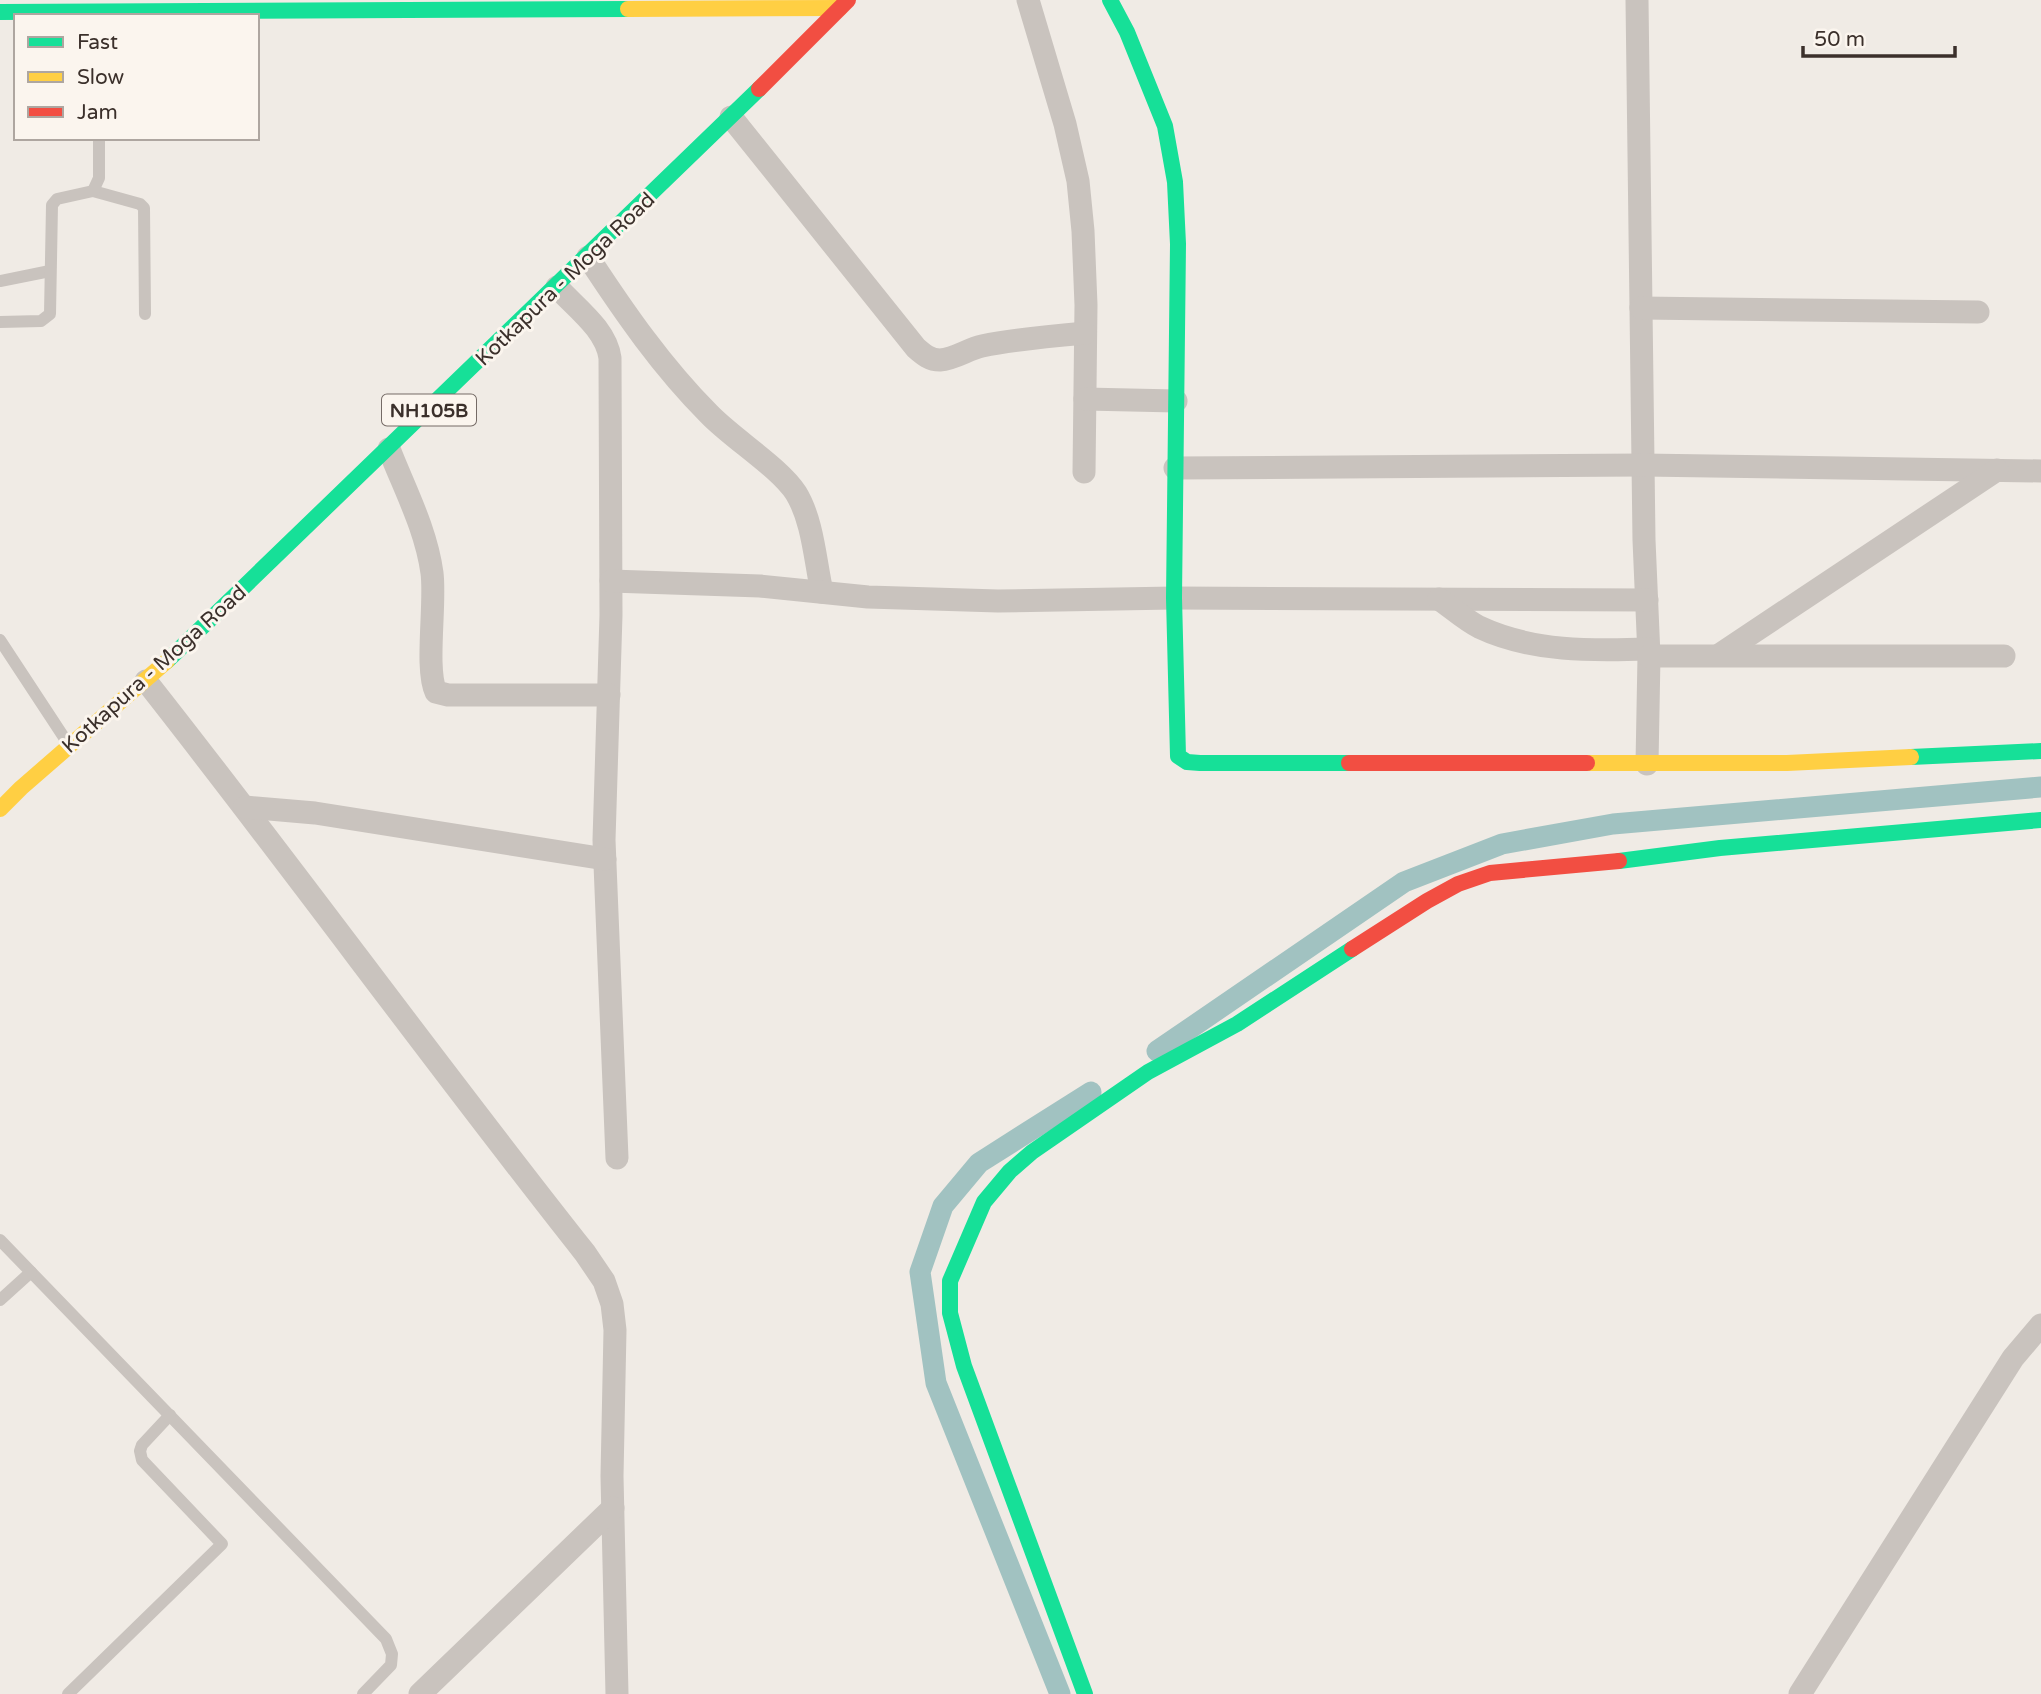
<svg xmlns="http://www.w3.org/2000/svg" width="2041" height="1694" font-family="'Varela Round',sans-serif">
	<rect width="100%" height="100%" fill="#f0ebe5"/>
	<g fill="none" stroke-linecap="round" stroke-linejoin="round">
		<g stroke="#a1c2c1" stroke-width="21">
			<polyline points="1157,1051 1404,882 1502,844 1613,824 2041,787"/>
			<polyline points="1060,1694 936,1383 920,1272 943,1206 979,1163 1091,1092"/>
		</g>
		<g stroke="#c9c3be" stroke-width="12">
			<polyline points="93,191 140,204 144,208 145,314"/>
			<polyline points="0,281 50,271"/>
			<polyline points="0,322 41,321 50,314 52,205 57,199 93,191 99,178 99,138"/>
			<polyline points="0,640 67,742"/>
			<polyline points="0,1240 386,1639 392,1654 391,1665 363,1694"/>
			<polyline points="0,1300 31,1272"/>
			<polyline points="68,1694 222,1544 142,1460 140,1451 142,1445 170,1415"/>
		</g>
		<g stroke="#c9c3be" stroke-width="23">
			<polyline points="1028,0 1065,124 1078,181 1083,231 1086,305 1084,472"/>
			<polyline points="1637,0 1644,540 1649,656 1647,764"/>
			<path d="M731 117 916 348C924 355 930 360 940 360 955 359 968 349 982 346 1016 339 1051 336 1085 333"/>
			<path d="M588 257C624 312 662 367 709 414 733 439 779 467 796 493 813 521 815 560 822 592"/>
			<path d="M557 287C576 308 606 329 610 358L611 615 604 840 617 1158"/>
			<polyline points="1641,308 1978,312"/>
			<polyline points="1085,399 1176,401"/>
			<path d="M389 449C405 490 426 529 432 573 436 603 425 670 436 692L448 695H609"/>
			<polyline points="1175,468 1643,465 2041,471"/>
			<polyline points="611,581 760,586 868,597 998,601 1174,598 1647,600"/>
			<path d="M1439 599C1452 608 1465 620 1479 627 1532 652 1592 651 1649 649"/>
			<polyline points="1719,655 1997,470"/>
			<polyline points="1649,656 2004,656"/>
			<path d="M146 681C295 870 436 1065 585 1253L604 1281 612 1304 615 1330 612 1476 617 1694"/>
			<polyline points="245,807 315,813 605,859"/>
			<polyline points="420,1694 613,1508"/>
			<polyline points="1800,1694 2013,1358 2041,1325"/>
		</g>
		<g stroke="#16e098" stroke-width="16">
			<polyline points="1110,0 1127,32 1165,126 1175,182 1178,244 1174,598 1178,756 1187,762 1200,763 1349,763"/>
			<polyline points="0,12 628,9"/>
			<polyline points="167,661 759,89"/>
			<polyline points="1911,757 2041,751"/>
			<polyline points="1619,861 1720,848 2041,820"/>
			<polyline points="1085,1694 964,1366 950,1313 950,1281 984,1202 1010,1171 1032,1152 1148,1072 1237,1024 1352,949"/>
		</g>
		<g stroke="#ffcf43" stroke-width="16">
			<polyline points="628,9 840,8"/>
			<polyline points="1587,763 1787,763 1911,757"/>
			<polyline points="0,809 21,788 167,661"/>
		</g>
		<g stroke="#f24e42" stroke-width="16">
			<polyline points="759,89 848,0"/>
			<polyline points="1349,763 1587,763"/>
			<polyline points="1352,949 1427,901 1458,884 1490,873 1619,861"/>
		</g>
	</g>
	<g text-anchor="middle" stroke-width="6" stroke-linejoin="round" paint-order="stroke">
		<rect fill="#fbf5ee" stroke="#756b66" stroke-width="2" x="382" y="394.5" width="94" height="31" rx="5"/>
		<g font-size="19" font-weight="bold" fill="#3b302b">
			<text x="429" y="417">NH105B</text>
		</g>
		<g font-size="21" fill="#3b302b" stroke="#fbf5ee">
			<text transform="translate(565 279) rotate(-44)" y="7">Kotkapura - Moga Road</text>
			<text transform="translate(154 669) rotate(-42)" y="7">Kotkapura - Moga Road</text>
		</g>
	</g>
	<rect x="14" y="14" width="245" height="126" fill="#fbf5ee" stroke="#aea6a0" stroke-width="2"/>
	<rect x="28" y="37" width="35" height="10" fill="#16e098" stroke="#aea6a0" stroke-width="2"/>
	<text x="77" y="49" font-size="21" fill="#3b302b">Fast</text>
	<rect x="28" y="72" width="35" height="10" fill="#ffcf43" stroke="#aea6a0" stroke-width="2"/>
	<text x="77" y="84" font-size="21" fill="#3b302b">Slow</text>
	<rect x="28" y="107" width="35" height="10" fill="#f24e42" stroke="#aea6a0" stroke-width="2"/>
	<text x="77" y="119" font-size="21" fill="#3b302b">Jam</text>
	<path d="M1803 46v10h152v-10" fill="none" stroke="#3b302b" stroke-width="3.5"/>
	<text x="1814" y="46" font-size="21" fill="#3b302b" stroke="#fbf5ee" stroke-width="5" paint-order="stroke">50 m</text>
</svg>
